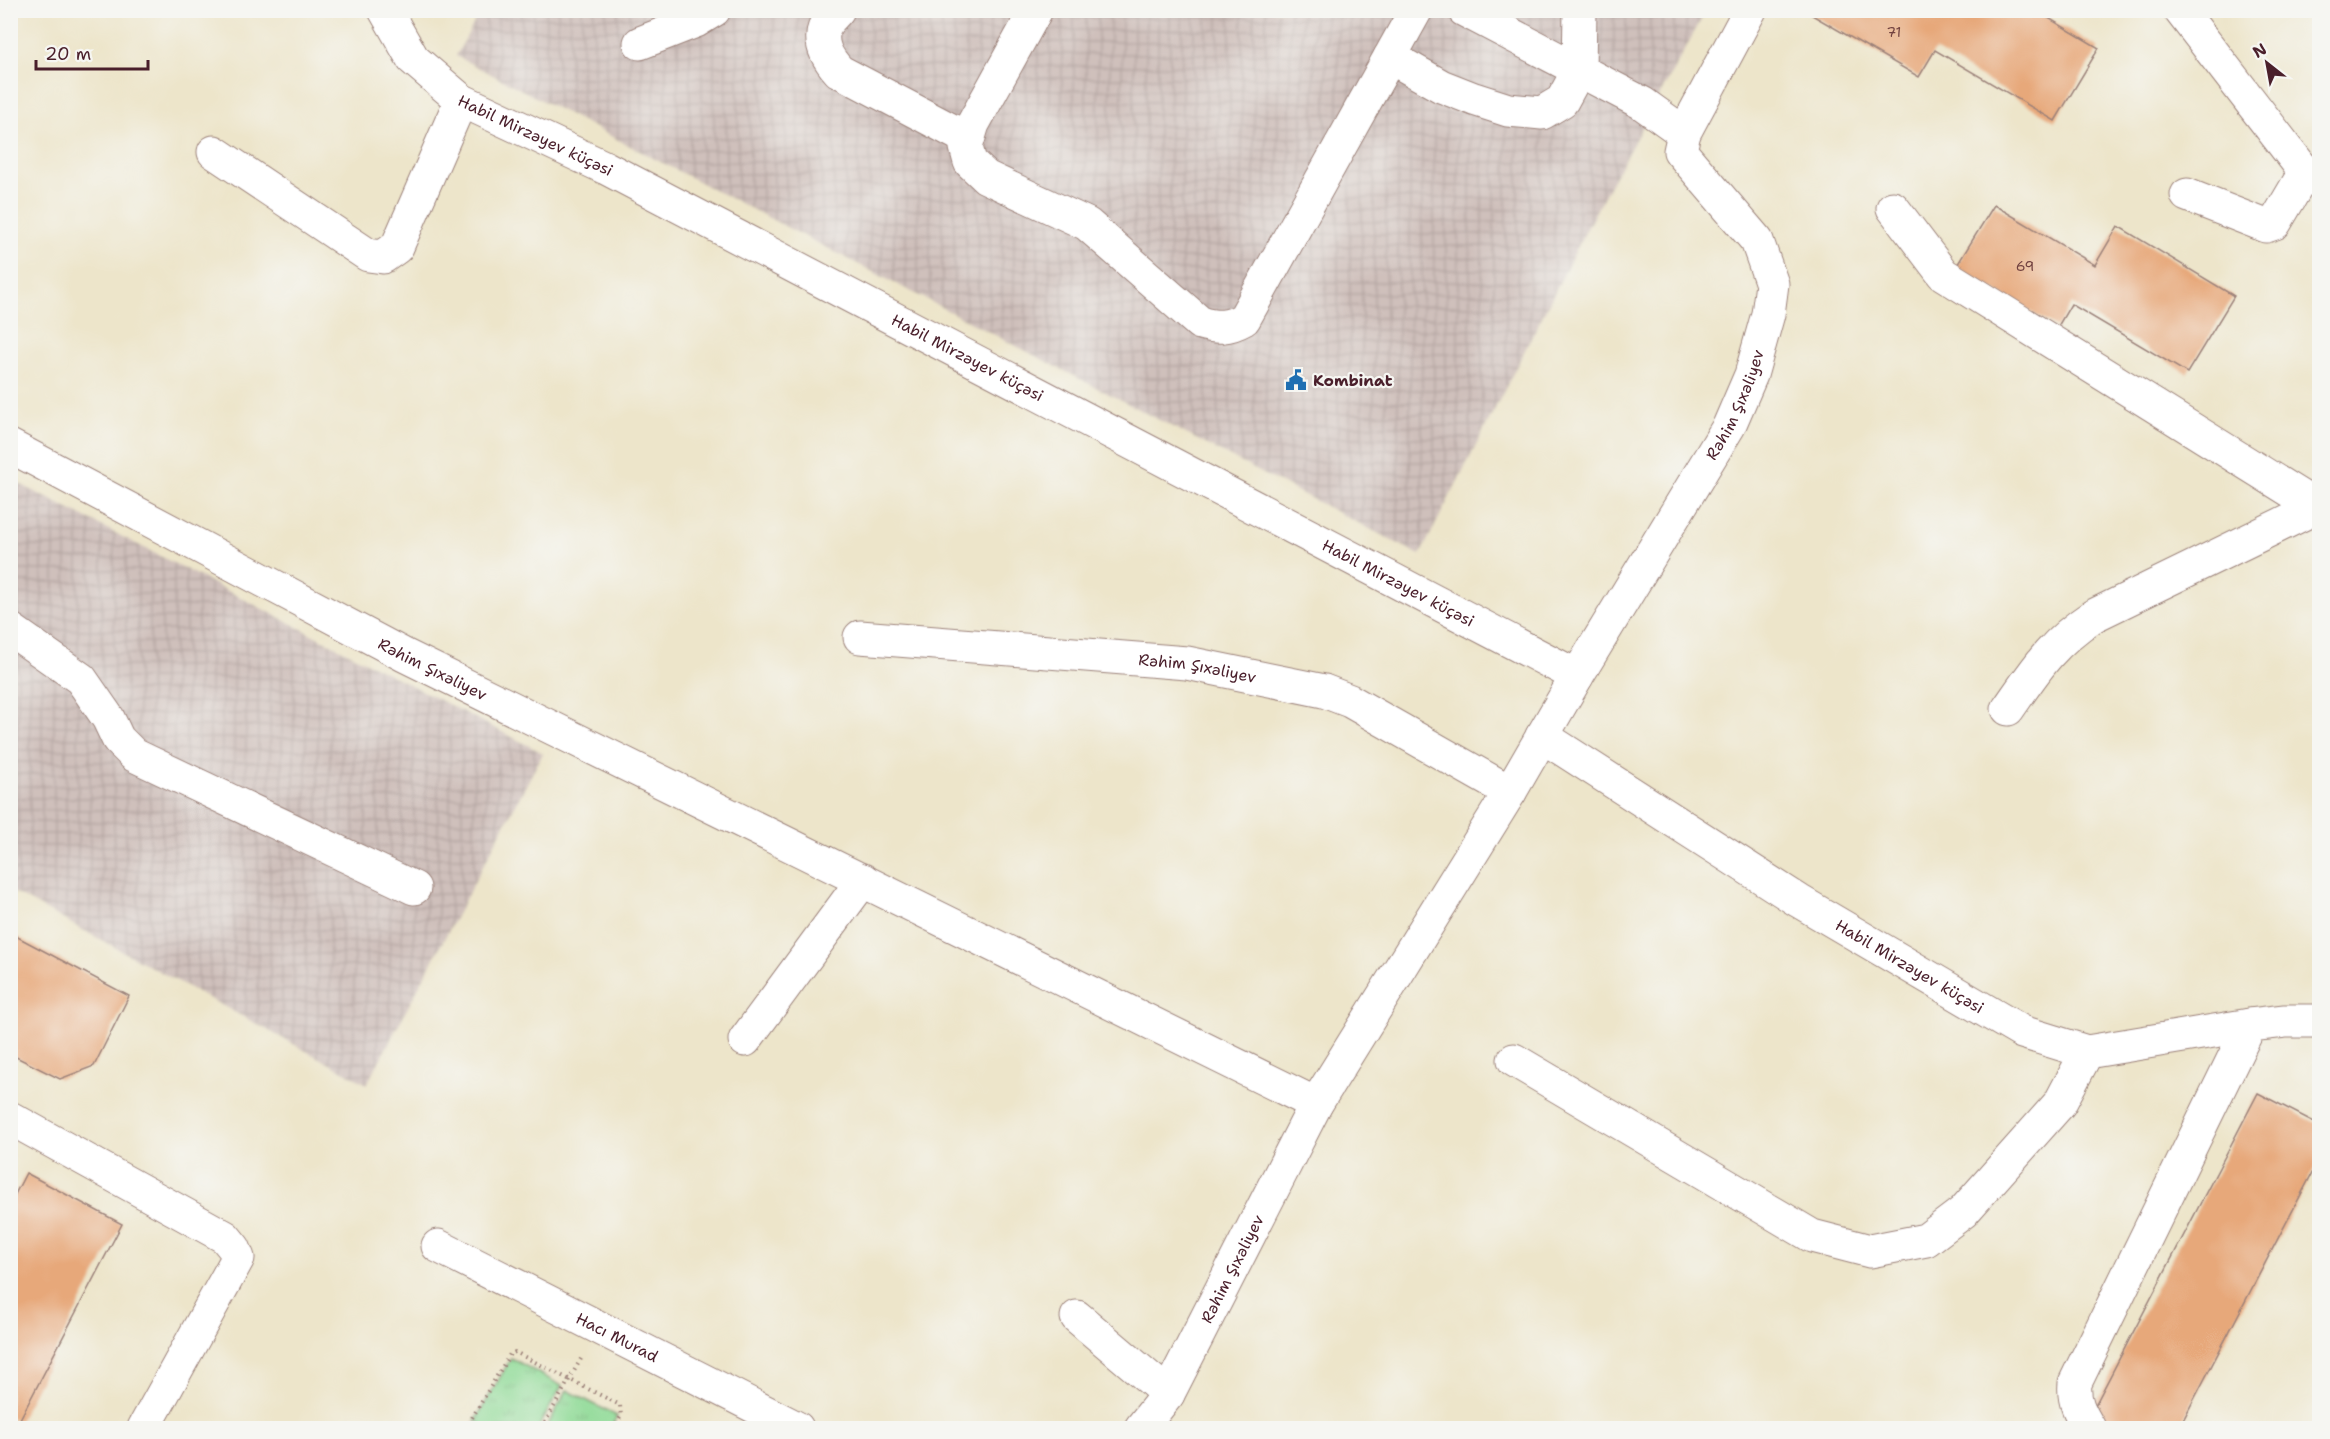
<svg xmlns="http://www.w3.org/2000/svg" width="2330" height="1439" font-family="'Shantell Sans',sans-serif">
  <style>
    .industrial { fill: url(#industrial-grid) }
    .grass { fill: url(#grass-tufts); stroke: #6c7c60; stroke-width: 1.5 }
    .building { fill: #e7a87a }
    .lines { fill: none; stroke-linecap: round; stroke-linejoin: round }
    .minor-casing { stroke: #9c827a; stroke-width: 35 }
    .path { stroke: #9c827a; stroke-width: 4; stroke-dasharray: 1.5 4.5; stroke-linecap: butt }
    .minor { stroke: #fff; stroke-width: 33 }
    .labels { text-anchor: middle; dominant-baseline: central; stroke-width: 4.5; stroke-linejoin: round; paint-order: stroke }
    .number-label { font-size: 14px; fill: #71413f }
    .street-label { font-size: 16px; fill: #4a1f2b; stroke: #f6f6f2 }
    .poi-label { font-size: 16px; font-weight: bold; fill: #4a1f2b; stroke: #f6f6f2; text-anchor: start }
  </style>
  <defs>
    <pattern id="industrial-grid" width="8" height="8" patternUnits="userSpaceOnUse" patternTransform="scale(1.5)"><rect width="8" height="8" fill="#cfc0bb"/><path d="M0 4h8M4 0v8" fill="none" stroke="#b3a5a1"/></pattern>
    <pattern id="grass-tufts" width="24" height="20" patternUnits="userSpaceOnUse" patternTransform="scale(1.5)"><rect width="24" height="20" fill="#8fda96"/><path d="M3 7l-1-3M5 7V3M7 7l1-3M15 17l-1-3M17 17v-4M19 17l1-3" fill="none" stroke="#7dbb81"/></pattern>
  </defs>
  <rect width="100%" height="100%" fill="#f6f6f2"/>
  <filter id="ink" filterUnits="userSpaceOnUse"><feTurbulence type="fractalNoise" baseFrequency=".0167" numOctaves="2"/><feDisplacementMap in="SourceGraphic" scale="12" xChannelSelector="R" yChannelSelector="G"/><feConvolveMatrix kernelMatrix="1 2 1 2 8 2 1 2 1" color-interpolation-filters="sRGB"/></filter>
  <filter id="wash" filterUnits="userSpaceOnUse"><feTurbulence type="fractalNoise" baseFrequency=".008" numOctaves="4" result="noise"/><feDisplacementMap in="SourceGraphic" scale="24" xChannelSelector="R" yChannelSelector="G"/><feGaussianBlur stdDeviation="1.35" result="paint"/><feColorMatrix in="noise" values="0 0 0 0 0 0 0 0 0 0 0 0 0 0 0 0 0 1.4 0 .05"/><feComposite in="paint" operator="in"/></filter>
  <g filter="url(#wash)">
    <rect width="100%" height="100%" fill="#ede5ca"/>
    <!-- industrial -->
    <g class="industrial">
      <polygon points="481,10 1706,11 1599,205 1420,555 456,56"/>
      <polygon points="10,479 543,753 367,1084 11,891"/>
    </g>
    <!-- grass -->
    <g class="grass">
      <polygon points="511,1358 562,1386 538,1428 488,1428 475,1421"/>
      <polygon points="567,1390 617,1416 611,1428 546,1428"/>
    </g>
    <g id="blocks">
      <!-- building -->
      <g class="building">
        <polygon points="1815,10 2035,10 2099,48 2055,121 1935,50 1919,77 1812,15"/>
        <polygon points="1994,205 2095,265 2118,226 2234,296 2187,373 2071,304 2057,328 1956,267"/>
        <polygon points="10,933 129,996 94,1066 60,1079 10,1054"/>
        <polygon points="2258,1093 2320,1125 2320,1158 2179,1428 2117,1428 2090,1415"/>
        <polygon points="26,1173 122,1224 19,1421 10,1417 10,1204"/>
      </g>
    </g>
  </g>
  <g filter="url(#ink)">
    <use href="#blocks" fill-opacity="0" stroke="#9c827a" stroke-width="1.5"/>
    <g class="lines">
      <defs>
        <g id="minor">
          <path id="s1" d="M385,10L413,59L461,100L606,168L1577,676"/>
          <path d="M838,10C834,15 827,21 825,26C818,44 828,59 839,71L968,139"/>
          <path d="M1036,10L973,124L966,147L970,162L986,177L1087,224L1200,323C1217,328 1228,328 1244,319L1416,10"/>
          <polyline points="1464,10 1642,103 1684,133"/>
          <polyline points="2180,10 2305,172 2320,182"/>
          <polyline points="640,43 696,21 714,10"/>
          <polyline points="1390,57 1441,86 1474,99 1508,110 1542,113 1562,101 1579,70 1580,10"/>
          <polyline points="214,152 368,255 383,257 397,247 461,100"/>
          <polyline points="2187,195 2266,226 2275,223 2305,172"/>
          <polyline points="1893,208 1943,274 2317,507"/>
          <path id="s2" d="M10,446L404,655L1316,1104"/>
          <polyline points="10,629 81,679 108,718 118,739 134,755 414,888"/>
          <path id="s3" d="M860,637L1187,663L1324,691L1350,701L1510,792"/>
          <path d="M2008,709C2036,669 2051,644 2093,616L2317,507L2320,508"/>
          <path id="s4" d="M1542,736L1799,901L2022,1032L2087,1052L2250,1025L2285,1021H2320"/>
          <polyline points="745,1040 863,880"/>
          <polyline points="1514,1060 1812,1236 1870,1251 1926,1240 1963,1212 2060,1103 2087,1052"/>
          <polyline points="10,1118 225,1237 234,1248 238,1258 144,1428"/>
          <path id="s5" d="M438,1246L797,1428"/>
          <polyline points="1077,1317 1168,1394"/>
          <path id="s6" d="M1141,1428L1168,1394L1316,1104L1510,792L1577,676L1729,426L1751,375L1768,314L1772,284L1757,241L1680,151L1684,133L1750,10"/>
          <path d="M2089,1428C2080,1413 2073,1401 2075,1383L2250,1025"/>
        </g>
      </defs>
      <!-- minor casing -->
      <use href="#minor" class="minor-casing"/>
      <!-- path -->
      <g class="path">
        <polyline points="470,1422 481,1428"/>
        <polyline points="466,1428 510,1354 515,1352 620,1405 621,1416 614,1428"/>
        <polyline points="542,1428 582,1357"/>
      </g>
      <!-- minor -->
      <use href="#minor" class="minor"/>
    </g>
  </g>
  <!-- icons -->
  <defs>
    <symbol id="civic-bare" viewBox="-9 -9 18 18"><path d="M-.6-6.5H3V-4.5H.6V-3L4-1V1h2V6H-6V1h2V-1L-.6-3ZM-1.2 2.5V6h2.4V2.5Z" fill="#1f6fb2" stroke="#f6f6f2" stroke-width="2.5" paint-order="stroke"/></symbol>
  </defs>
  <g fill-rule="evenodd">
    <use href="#civic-bare" x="1281" y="365" width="30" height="30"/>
  </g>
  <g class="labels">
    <!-- number labels -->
    <g class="number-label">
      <text x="1894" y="32">71</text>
      <text x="2025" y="266">69</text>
    </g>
    <!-- street labels -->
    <g class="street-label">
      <text stroke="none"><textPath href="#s1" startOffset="202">Habil Mirzəyev küçəsi</textPath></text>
      <text stroke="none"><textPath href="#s1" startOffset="688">Habil Mirzəyev küçəsi</textPath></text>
      <text stroke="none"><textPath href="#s6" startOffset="1185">Rəhim Şıxəliyev</textPath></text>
      <text stroke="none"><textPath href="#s1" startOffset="1174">Habil Mirzəyev küçəsi</textPath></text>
      <text stroke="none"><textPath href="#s3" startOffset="339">Rəhim Şıxəliyev</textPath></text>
      <text stroke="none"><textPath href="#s2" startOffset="478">Rəhim Şıxəliyev</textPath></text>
      <text stroke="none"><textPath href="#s4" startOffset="434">Habil Mirzəyev küçəsi</textPath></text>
      <text stroke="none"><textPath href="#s6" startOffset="184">Rəhim Şıxəliyev</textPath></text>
      <text stroke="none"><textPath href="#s5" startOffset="201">Hacı Murad</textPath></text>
    </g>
    <!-- poi labels -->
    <g class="poi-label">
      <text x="1313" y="380">Kombinat</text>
    </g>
  </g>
  <!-- margin -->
  <rect width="2330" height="1439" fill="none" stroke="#f6f6f2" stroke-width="36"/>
  <!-- north arrow -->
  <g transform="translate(2267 63) rotate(329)" stroke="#f6f6f2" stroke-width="4.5" paint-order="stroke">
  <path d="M0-4.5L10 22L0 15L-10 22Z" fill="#4a1f2b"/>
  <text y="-9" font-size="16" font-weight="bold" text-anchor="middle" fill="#4a1f2b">N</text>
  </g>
  <!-- scale -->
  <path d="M36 60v9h112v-9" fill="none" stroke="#4a1f2b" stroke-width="3"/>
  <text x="45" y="60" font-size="18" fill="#4a1f2b" stroke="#f6f6f2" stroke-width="4.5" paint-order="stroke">20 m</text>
</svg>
